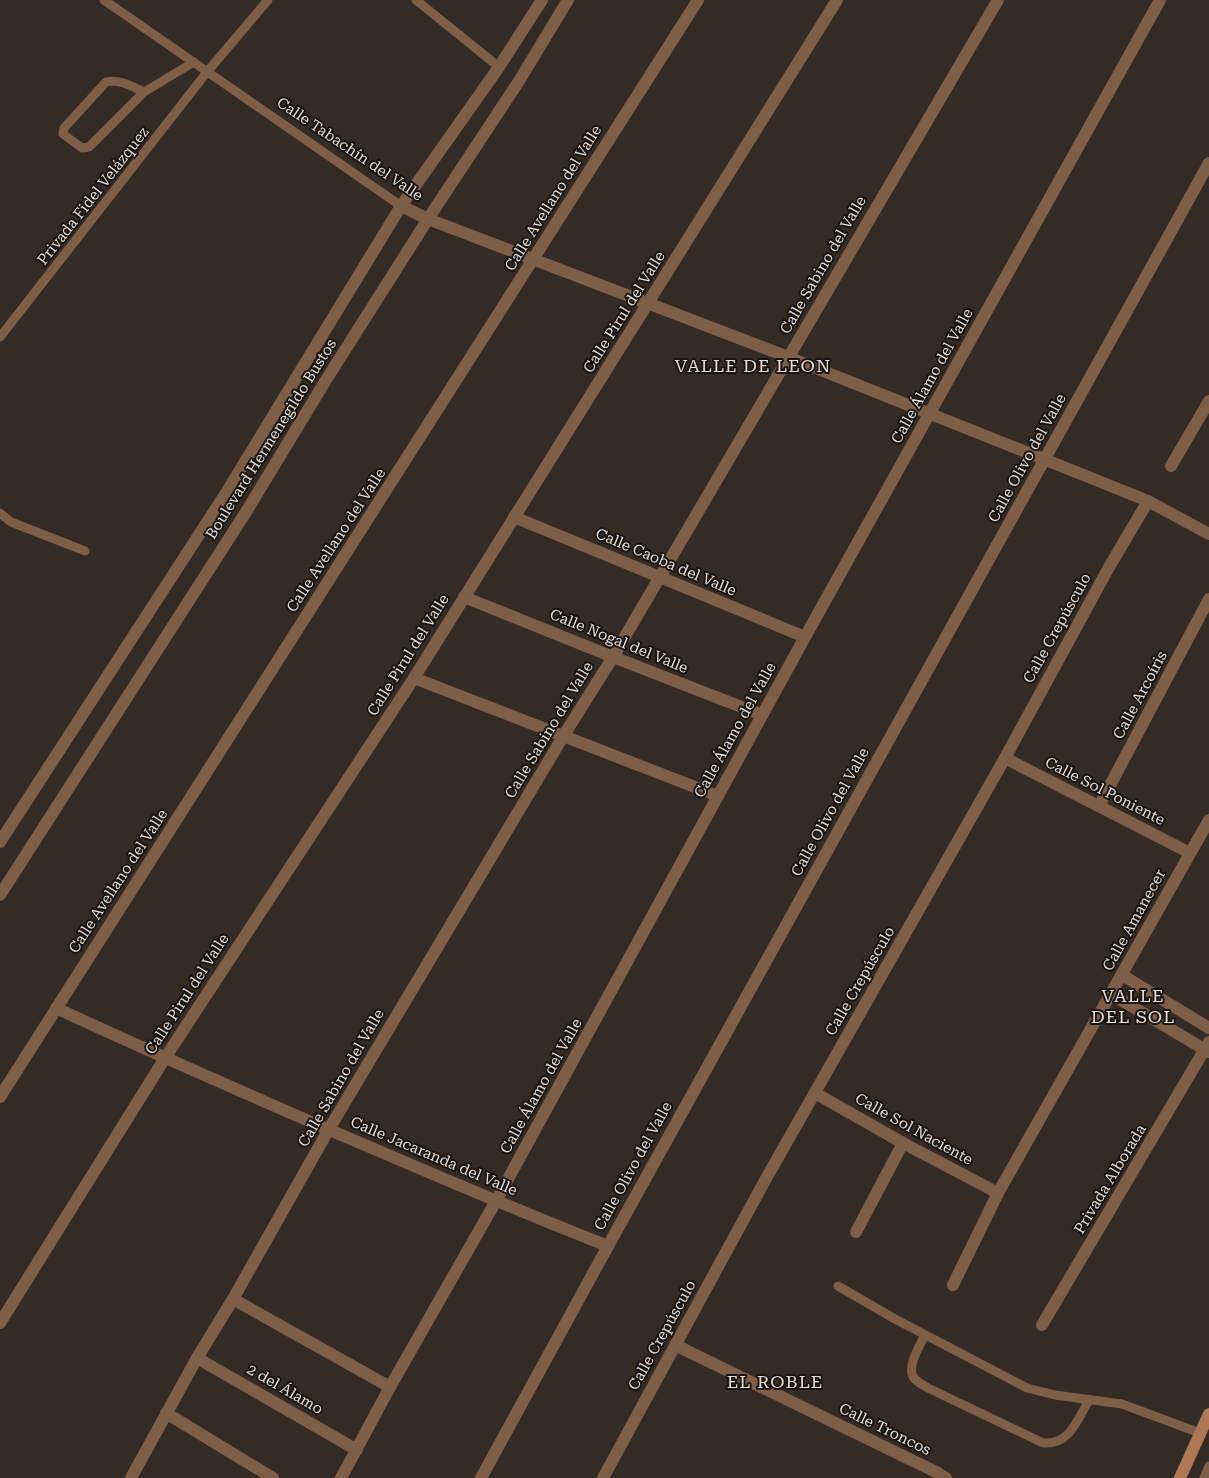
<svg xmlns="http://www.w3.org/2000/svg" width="1209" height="1478" font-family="'Roboto Serif',serif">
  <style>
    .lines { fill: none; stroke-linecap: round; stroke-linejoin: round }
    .service { stroke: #7f5e47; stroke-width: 9 }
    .minor { stroke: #7f5e47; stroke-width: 12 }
    .tertiary { stroke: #7f5e47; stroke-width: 12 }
    .secondary { stroke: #ad7853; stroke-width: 12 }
    .labels { text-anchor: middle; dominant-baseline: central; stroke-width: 4; stroke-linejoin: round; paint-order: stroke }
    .street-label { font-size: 15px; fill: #e5deda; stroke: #191512 }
    .quarter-label { font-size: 18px; letter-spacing: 1px; fill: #e9dbd3; stroke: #191512 }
  </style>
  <rect width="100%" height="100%" fill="#352b25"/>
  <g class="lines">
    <!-- service -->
    <g class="service">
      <polyline points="104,0 401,206"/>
      <polyline points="416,0 499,67"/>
      <path d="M144,92L89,147L82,148L63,134L64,128L106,82C120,79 131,86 144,92L194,62"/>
      <polyline points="0,337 207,72 268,0"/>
      <polyline points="0,513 11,522 85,551"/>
      <polyline points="838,1286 895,1319 1027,1388 1055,1395 1122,1404 1200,1433"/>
      <path d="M925,1335C920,1345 906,1367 914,1378C917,1382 923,1385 928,1388L1043,1443C1070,1445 1077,1420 1089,1400"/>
      <polyline points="1204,1478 1209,1466"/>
    </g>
    <!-- minor -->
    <g class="minor">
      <polyline points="401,206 428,219 788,357 1101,482 1148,501 1209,534"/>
      <polyline points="1171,466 1209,401"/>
      <polyline points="514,517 805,637"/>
      <polyline points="464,597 613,657 762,715"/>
      <polyline points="414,678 718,796"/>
      <polyline points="1005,758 1190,853"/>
      <polyline points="1099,806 1209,599"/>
      <polyline points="1122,975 1209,1028"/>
      <polyline points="1111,994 1209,1052"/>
      <path d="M56,1008C148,1051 240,1091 332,1131C424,1170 515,1210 608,1246"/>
      <polyline points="815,1093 903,1143 998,1193"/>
      <polyline points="0,1097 698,0"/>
      <polyline points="856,1232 903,1143"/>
      <polyline points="953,1285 998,1193 1209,820"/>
      <polyline points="233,1299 390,1387"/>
      <polyline points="0,1323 165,1058 414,678 837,0"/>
      <polyline points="1042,1325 1209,1042"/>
      <polyline points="675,1345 938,1473 946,1478"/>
      <polyline points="197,1358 357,1450"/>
      <polyline points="166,1413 273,1478"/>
      <polyline points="131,1478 197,1358 233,1299 329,1129 564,735 613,657 998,0"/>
      <polyline points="341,1478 390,1387 496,1201 805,637 1160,0"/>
      <polyline points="481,1478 608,1246 1209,163"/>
      <polyline points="603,1478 763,1184 1005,758 1108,569 1148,501"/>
    </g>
    <!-- tertiary -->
    <g class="tertiary">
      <polyline points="0,842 226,493 401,206 499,67 542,0"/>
      <polyline points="0,895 246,512 326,380 428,219 519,81 568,0"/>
    </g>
    <!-- secondary -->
    <polyline class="secondary" points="1180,1478 1209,1414"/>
  </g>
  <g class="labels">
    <!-- street labels -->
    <g class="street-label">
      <text transform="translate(350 149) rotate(34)">Calle Tabachín del Valle</text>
      <text transform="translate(93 196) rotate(-52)">Privada Fidel Velázquez</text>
      <text transform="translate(553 198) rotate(-58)">Calle Avellano del Valle</text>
      <text transform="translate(823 265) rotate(-60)">Calle Sabino del Valle</text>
      <text transform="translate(624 312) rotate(-58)">Calle Pirul del Valle</text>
      <text transform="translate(932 376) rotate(-61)">Calle Álamo del Valle</text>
      <text transform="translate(271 439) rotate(-58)">Boulevard Hermenegildo Bustos</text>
      <text transform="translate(1027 458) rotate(-61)">Calle Olivo del Valle</text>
      <text transform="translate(336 540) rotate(-57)">Calle Avellano del Valle</text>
      <text transform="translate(666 562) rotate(23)">Calle Caoba del Valle</text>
      <text transform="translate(1057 628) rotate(-61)">Calle Crepúsculo</text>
      <text transform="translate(619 641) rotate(22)">Calle Nogal del Valle</text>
      <text transform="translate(408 655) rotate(-58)">Calle Pirul del Valle</text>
      <text transform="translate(1140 695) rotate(-62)">Calle Arcoíris</text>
      <text transform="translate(549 730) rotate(-59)">Calle Sabino del Valle</text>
      <text transform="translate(735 730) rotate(-61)">Calle Álamo del Valle</text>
      <text transform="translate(1105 791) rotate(27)">Calle Sol Poniente</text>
      <text transform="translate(830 812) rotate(-61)">Calle Olivo del Valle</text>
      <text transform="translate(118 881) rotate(-57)">Calle Avellano del Valle</text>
      <text transform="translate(1134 920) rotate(-61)">Calle Amanecer</text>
      <text transform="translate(860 981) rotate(-60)">Calle Crepúsculo</text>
      <text transform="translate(187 994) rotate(-57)">Calle Pirul del Valle</text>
      <text transform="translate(341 1078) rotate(-60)">Calle Sabino del Valle</text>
      <text transform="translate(541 1086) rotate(-61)">Calle Álamo del Valle</text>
      <text transform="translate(914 1129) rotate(29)">Calle Sol Naciente</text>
      <text transform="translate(434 1156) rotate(23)">Calle Jacaranda del Valle</text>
      <text transform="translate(633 1166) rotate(-61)">Calle Olivo del Valle</text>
      <text transform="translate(1110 1179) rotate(-59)">Privada Alborada</text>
      <text transform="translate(662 1335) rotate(-61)">Calle Crepúsculo</text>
      <text transform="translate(285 1389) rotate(30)">2 del Álamo</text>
      <text transform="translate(885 1429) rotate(26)">Calle Troncos</text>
    </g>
    <!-- quarter labels -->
    <g class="quarter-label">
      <text x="753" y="365">VALLE DE LEON</text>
      <text x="1133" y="995">VALLE<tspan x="1133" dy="21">DEL SOL</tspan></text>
      <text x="775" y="1381">EL ROBLE</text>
    </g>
  </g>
</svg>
